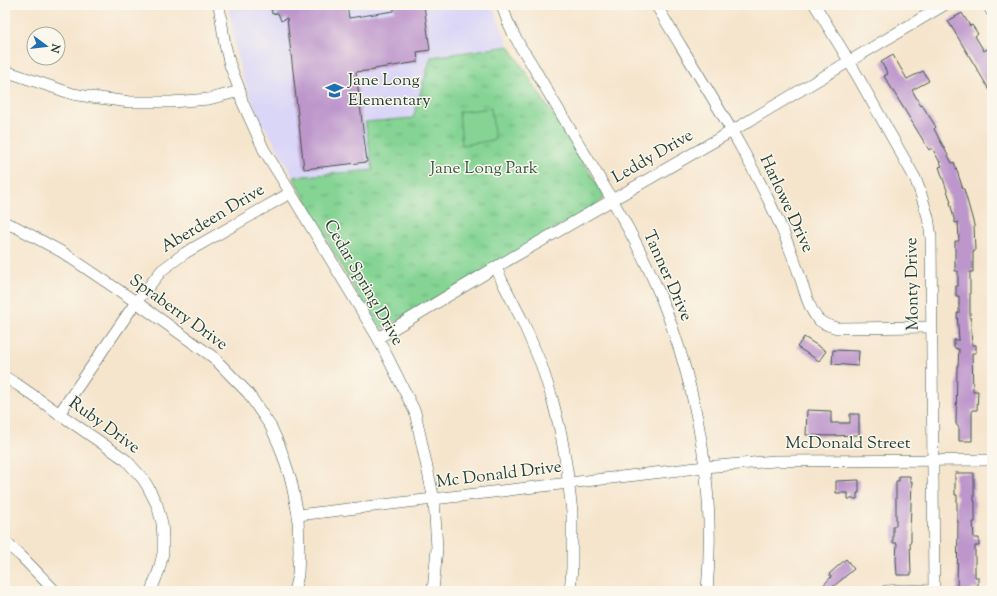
<svg xmlns="http://www.w3.org/2000/svg" width="997" height="596" font-family="'Sorts Mill Goudy',serif">
  <style>
    .built { fill: #dad6f7 }
    .park { fill: url(#park-tufts); stroke: #528864 }
    .garden { fill: #85d494; stroke: #528864 }
    .building { fill: #bd96cc }
    .lines { fill: none; stroke-linecap: round; stroke-linejoin: round }
    .minor-casing { stroke: #3f564b; stroke-width: 12 }
    .minor { stroke: #fff; stroke-width: 11 }
    .labels { text-anchor: middle; dominant-baseline: central; stroke-width: 3; stroke-linejoin: round; paint-order: stroke }
    .poi-label { font-size: 17px; fill: #1f3d34; stroke: #fbf7ec; text-anchor: start }
    .street-label { font-size: 17px; fill: #1f3d34; stroke: #fbf7ec }
    .park-label { font-size: 17px; fill: #335b47; stroke: #fbf7ec }
  </style>
  <defs>
    <pattern id="park-tufts" width="24" height="20" patternUnits="userSpaceOnUse"><rect width="24" height="20" fill="#85d494"/><path d="M3 7l-1-3M5 7V3M7 7l1-3M15 17l-1-3M17 17v-4M19 17l1-3" fill="none" stroke="#6cad7a"/></pattern>
  </defs>
  <rect width="100%" height="100%" fill="#fbf7ec"/>
  <filter id="ink" filterUnits="userSpaceOnUse"><feTurbulence type="fractalNoise" baseFrequency=".025" numOctaves="2"/><feDisplacementMap in="SourceGraphic" scale="8" xChannelSelector="R" yChannelSelector="G"/><feConvolveMatrix kernelMatrix="1 2 1 2 8 2 1 2 1" color-interpolation-filters="sRGB"/></filter>
  <filter id="wash" filterUnits="userSpaceOnUse"><feTurbulence type="fractalNoise" baseFrequency=".012" numOctaves="4" result="noise"/><feDisplacementMap in="SourceGraphic" scale="16" xChannelSelector="R" yChannelSelector="G"/><feGaussianBlur stdDeviation="0.9" result="paint"/><feColorMatrix in="noise" values="0 0 0 0 0 0 0 0 0 0 0 0 0 0 0 0 0 1.4 0 .05"/><feComposite in="paint" operator="in"/></filter>
  <g filter="url(#wash)">
    <rect width="100%" height="100%" fill="#f6e5cd"/>
    <!-- built -->
    <polygon class="built" points="229,5 492,5 509,46 431,57 413,118 373,170 293,177 274,142 263,124 255,108 242,75 233,37"/>
    <!-- park -->
    <polygon class="park" points="509,46 601,190 604,198 599,203 387,327 381,328 376,323 350,282 293,177 373,170 365,122 413,118 431,57"/>
    <!-- garden -->
    <polygon class="garden" points="491,108 495,140 462,145 459,112"/>
    <g id="blocks">
      <!-- building -->
      <g class="building">
        <polygon points="271,5 347,5 349,18 394,11 394,5 424,5 430,50 417,52 418,62 374,69 375,70 356,72 367,162 304,169 287,18 281,21 278,13 272,14"/>
        <polygon points="962,13 970,26 972,25 978,34 975,36 984,51 987,49 992,56 992,94 948,21"/>
        <polygon points="893,55 907,79 923,71 929,81 912,90 921,106 922,105 936,127 934,129 952,163 954,162 963,189 964,189 974,225 975,251 973,252 973,272 970,272 970,314 972,345 976,345 976,353 972,353 973,391 978,391 977,410 972,410 972,441 959,441 959,428 956,424 957,366 958,366 959,349 956,349 957,348 954,348 954,340 959,340 957,313 959,313 959,296 956,296 956,286 958,286 958,271 955,271 955,241 959,241 958,222 955,223 950,202 951,202 939,167 942,166 932,148 929,150 884,76 888,74 881,62"/>
        <polygon points="804,337 826,351 819,361 797,347"/>
        <polygon points="833,350 859,351 858,366 832,364"/>
        <polygon points="807,410 831,411 831,423 850,423 850,414 859,414 859,435 830,436 806,435"/>
        <polygon points="955,473 974,473 974,501 975,501 975,522 973,522 974,538 979,538 979,546 975,546 975,577 978,577 978,589 970,589 970,591 957,591 958,521 957,521 957,495 955,495"/>
        <polygon points="899,476 910,476 910,481 912,481 910,531 911,531 911,542 910,542 911,575 897,575 896,560 897,543 893,543 893,526 896,526 896,481 899,481"/>
        <polygon points="859,480 859,493 857,493 857,499 848,499 848,493 836,493 836,481"/>
        <polygon points="846,559 854,569 834,586 839,591 818,591 831,577 829,574"/>
      </g>
    </g>
  </g>
  <g filter="url(#ink)">
    <use href="#blocks" fill-opacity="0" stroke="#3f564b" stroke-width="1"/>
    <g class="lines">
      <defs>
        <g id="minor">
          <polyline points="219,5 225,45 230,65 240,91 242,101 264,150 281,177 378,338 415,412 434,500 437,548 433,591"/>
          <path d="M502,5L507,20L515,37C518,41 519,44 521,48C526,54 530,61 534,68C547,91 561,113 574,136C605,187 637,239 660,295C698,389 716,491 707,591"/>
          <path d="M656,5C701,80 750,154 784,234C789,248 795,261 799,274C804,288 808,307 817,318C821,323 829,326 837,328L931,327"/>
          <polyline points="815,5 849,61 915,178 920,191 928,217 931,237 934,591"/>
          <polyline points="988,5 992,12"/>
          <polyline points="5,71 73,94 91,97 130,102 171,102 209,99 240,91"/>
          <polyline points="5,223 16,227 62,252 136,302 213,357 248,393 271,427 280,447 291,480 298,515 299,551 298,575 294,591"/>
          <polyline points="496,267 502,281 523,322 541,364 552,398 561,434 567,470 572,512 572,568 570,591"/>
          <polyline points="378,338 496,267 732,131 944,5"/>
          <polyline points="5,377 18,385 126,460 143,479 148,487 157,505 162,523 163,538 163,553 159,570 151,591"/>
          <polyline points="59,414 136,302 162,270 185,253 290,193"/>
          <polyline points="298,515 705,467 775,461 992,460"/>
          <polyline points="5,542 21,556 55,591"/>
          <polyline points="886,591 904,590 934,591"/>
        </g>
      </defs>
      <!-- minor casing -->
      <use href="#minor" class="minor-casing"/>
      <!-- minor -->
      <use href="#minor" class="minor"/>
    </g>
  </g>
  <!-- icons -->
  <defs>
    <symbol id="school-bare" viewBox="-9 -9 18 18"><path d="M0-5L7-2L0 1L-7-2ZM-4 1L0 2.5L4 1V4Q0 6-4 4Z" fill="#1f6fb2" stroke="#fbf7ec" stroke-width="2.5" paint-order="stroke"/></symbol>
  </defs>
  <g fill-rule="evenodd">
    <use href="#school-bare" x="322" y="78" width="25" height="25"/>
  </g>
  <g class="labels">
    <!-- poi labels -->
    <g class="poi-label">
      <text x="348" y="81">Jane Long<tspan x="348" dy="20">Elementary</tspan></text>
    </g>
    <!-- street labels -->
    <g class="street-label">
      <text transform="translate(653 157) rotate(-30)">Leddy Drive</text>
      <text transform="translate(786 204) rotate(65)">Harlowe Drive</text>
      <text transform="translate(213 219) rotate(-31)">Aberdeen Drive</text>
      <text transform="translate(667 276) rotate(66)">Tanner Drive</text>
      <text transform="translate(363 283) rotate(60)">Cedar Spring Drive</text>
      <text transform="translate(913 284) rotate(-91)">Monty Drive</text>
      <text transform="translate(178 313) rotate(36)">Spraberry Drive</text>
      <text transform="translate(104 426) rotate(36)">Ruby Drive</text>
      <text x="848" y="444">McDonald Street</text>
      <text transform="translate(499 475) rotate(-7)">Mc Donald Drive</text>
    </g>
    <!-- park labels -->
    <g class="park-label">
      <text x="484" y="169">Jane Long Park</text>
    </g>
  </g>
  <!-- margin -->
  <rect width="997" height="596" fill="none" stroke="#fbf7ec" stroke-width="20"/>
  <!-- north arrow -->
  <g transform="translate(46 46) rotate(105)"><circle r="19" fill="#fbf7ec" stroke="#a3ada2"/>
  <path d="M0-3L7 15L0 10L-7 15Z" fill="#1f6fb2"/>
  <text y="-6" font-size="11" font-weight="bold" text-anchor="middle" fill="#1f3d34">N</text>
  </g>
</svg>
